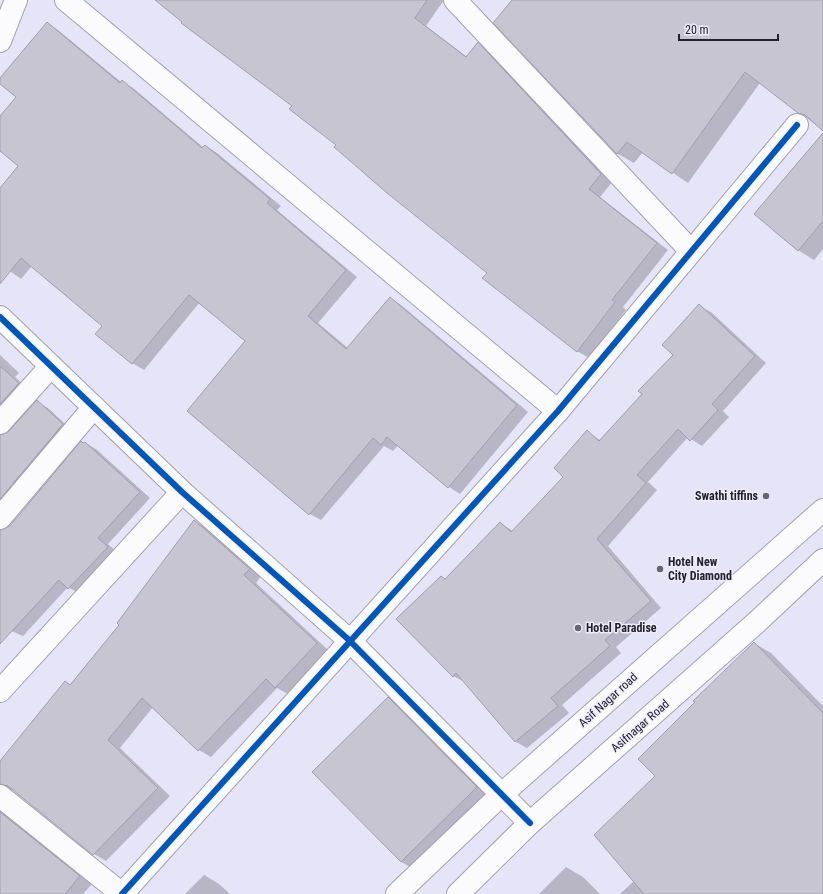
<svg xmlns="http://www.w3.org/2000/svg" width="823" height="894" font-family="'Roboto Condensed',sans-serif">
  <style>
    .shadow { fill: #0003 }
    .building { fill: #c8c5d3; stroke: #a29ead }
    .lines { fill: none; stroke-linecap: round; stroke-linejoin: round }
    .minor-casing { stroke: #a2a1af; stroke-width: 24 }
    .major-casing { stroke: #a2a1af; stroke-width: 24 }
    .minor { stroke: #fbfbfe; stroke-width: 22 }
    .major { stroke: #fbfbfe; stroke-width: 22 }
    .cycleway-casing { stroke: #eeecfa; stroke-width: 8 }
    .cycleway { stroke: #0057b8; stroke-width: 6 }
    .poi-dot { fill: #676574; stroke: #eeecfa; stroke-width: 1.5 }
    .labels { text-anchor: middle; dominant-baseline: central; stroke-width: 3; stroke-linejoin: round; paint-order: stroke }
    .poi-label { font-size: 12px; font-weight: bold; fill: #23212e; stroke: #eeecfa; text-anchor: start }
    .street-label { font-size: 12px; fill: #23212e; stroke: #eeecfa }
  </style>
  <rect width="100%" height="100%" fill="#e6e4f7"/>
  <!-- shadow -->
  <g class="shadow">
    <polygon points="157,0 444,0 426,26 467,57 478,44 490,50 613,181 600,197 668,250 623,307 626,310 589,358 577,351 488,272 293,106"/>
    <polygon points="513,0 822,0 823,130 760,83 688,183 643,152 634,163 618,154 495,23"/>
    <polygon points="47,23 58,30 121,82 133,88 204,148 206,146 217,153 281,206 277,210 357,277 318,323 348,348 390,298 401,305 528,412 460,494 449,487 398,445 393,451 384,446 321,520 310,514 246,341 200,302 144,370 132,363 104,326 32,266 21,279 0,264 0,189 20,166 0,149 0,117 17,97 0,83 0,79"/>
    <polygon points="823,135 823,249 814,260 798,250"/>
    <polygon points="699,306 711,312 766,363 723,411 729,417 702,446 688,437 648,482 657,490 608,546 661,608 616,647 621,653 562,705 569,713 527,748 516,742 465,682 453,676 446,580 500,523 513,531 565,477 587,431 601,441 643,394 674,355"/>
    <polygon points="0,355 19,373 15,377 29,390 0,423"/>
    <polygon points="37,402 48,408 73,431 0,519 0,436 10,432"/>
    <polygon points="85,443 96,449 150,498 108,544 118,553 80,594 68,587 23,636 0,626 0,531 10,527"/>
    <polygon points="194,521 207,528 261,576 256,583 328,650 288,694 277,688 211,757 199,750 153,707 120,748 170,796 106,861 94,854 14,790 9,791 0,801 0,763 66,682 71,685 121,625"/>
    <polygon points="754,643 771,653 823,706 823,894 620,894 634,881 656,776"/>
    <polygon points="388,698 403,707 491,796 416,870 401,862"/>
    <polygon points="0,804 4,814 92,884 83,894 0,894"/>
    <polygon points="566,867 583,877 600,894 539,894"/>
    <polygon points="204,875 219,884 230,894 185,894"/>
  </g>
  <!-- building -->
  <g class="building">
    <polygon points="155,0 427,0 415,18 466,57 478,42 601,174 589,189 657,243 612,300 615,302 577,352 482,278 487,273 387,193 334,147 336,145 289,109 292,106 181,23 182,22"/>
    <polygon points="512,0 823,0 823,131 805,115 798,113 745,72 672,174 627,142 617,154 493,23"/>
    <polygon points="47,22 120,83 122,80 202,148 205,145 270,199 267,203 346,270 308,316 346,349 390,297 517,405 448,488 387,437 381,445 373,438 309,515 187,411 245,341 189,295 132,364 95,334 102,326 21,258 0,284 0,188 18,166 0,151 0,116 16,97 0,84 0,78"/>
    <polygon points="823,133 823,221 798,251 754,214"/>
    <polygon points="699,304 755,356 712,404 718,410 690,441 678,429 637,475 646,483 597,539 651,601 605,640 610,646 551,698 558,706 515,742 456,673 453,677 396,619 441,576 445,579 500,522 511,532 563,477 554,468 587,430 599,441 642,394 638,391 673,355 662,345"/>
    <polygon points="0,366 19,383 0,404"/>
    <polygon points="37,400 63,424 0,499 0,435 9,431"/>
    <polygon points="81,441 83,443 85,442 140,492 98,538 108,547 68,589 59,580 0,644 0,530 10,526"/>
    <polygon points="194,520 250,569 244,575 317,643 275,688 266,679 198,751 142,698 108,740 158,788 93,855 8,786 0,784 0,761 65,681 70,685 119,625 117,623"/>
    <polygon points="754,642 823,713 823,894 644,894 594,835 655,776 638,759 695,702 693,701"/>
    <polygon points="388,697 477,787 401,862 312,772"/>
    <polygon points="0,812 80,876 65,894 0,894"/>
  </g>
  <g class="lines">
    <defs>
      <g id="minor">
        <polyline points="66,0 558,411"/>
        <polyline points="455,0 691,251"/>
        <polyline points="0,41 16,0"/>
        <polyline points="0,317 182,492 349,640 530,823"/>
        <polyline points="0,423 51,366"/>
        <polyline points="0,518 94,407"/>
        <polyline points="0,691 182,492"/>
        <polyline points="0,796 122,894"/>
        <polyline points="122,894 558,411 797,125"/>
      </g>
      <g id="major">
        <polyline points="397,894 502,794 823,510"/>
        <polyline points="458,894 530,823 758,621 823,560"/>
      </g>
    </defs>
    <!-- minor casing -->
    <use href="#minor" class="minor-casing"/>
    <!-- major casing -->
    <use href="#major" class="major-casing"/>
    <!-- minor -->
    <use href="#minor" class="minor"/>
    <!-- major -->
    <use href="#major" class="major"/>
    <defs>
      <g id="cycleway">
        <polyline points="0,317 182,492 349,640 530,823"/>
        <polyline points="122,894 558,411 797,125"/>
      </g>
    </defs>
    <!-- cycleway casing -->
    <use href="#cycleway" class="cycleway-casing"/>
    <!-- cycleway -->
    <use href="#cycleway" class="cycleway"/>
  </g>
  <!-- markers -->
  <g class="poi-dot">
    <circle cx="766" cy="496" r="4"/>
    <circle cx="660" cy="569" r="4"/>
    <circle cx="578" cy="628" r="4"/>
  </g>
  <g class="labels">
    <!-- poi labels -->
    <g class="poi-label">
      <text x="758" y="496" text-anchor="end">Swathi tiffins</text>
      <text x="668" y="562">Hotel New<tspan x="668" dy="14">City Diamond</tspan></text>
      <text x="586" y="628">Hotel Paradise</text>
    </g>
    <!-- street labels -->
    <g class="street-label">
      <text transform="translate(608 700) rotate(-42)">Asif Nagar road</text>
      <text transform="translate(640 726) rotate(-41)">Asifnagar Road</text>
    </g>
  </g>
  <!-- scale -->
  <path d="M679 34v6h99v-6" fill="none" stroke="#23212e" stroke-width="2"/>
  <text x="685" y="34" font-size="12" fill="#23212e" stroke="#eeecfa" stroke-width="3" paint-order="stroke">20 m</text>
</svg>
